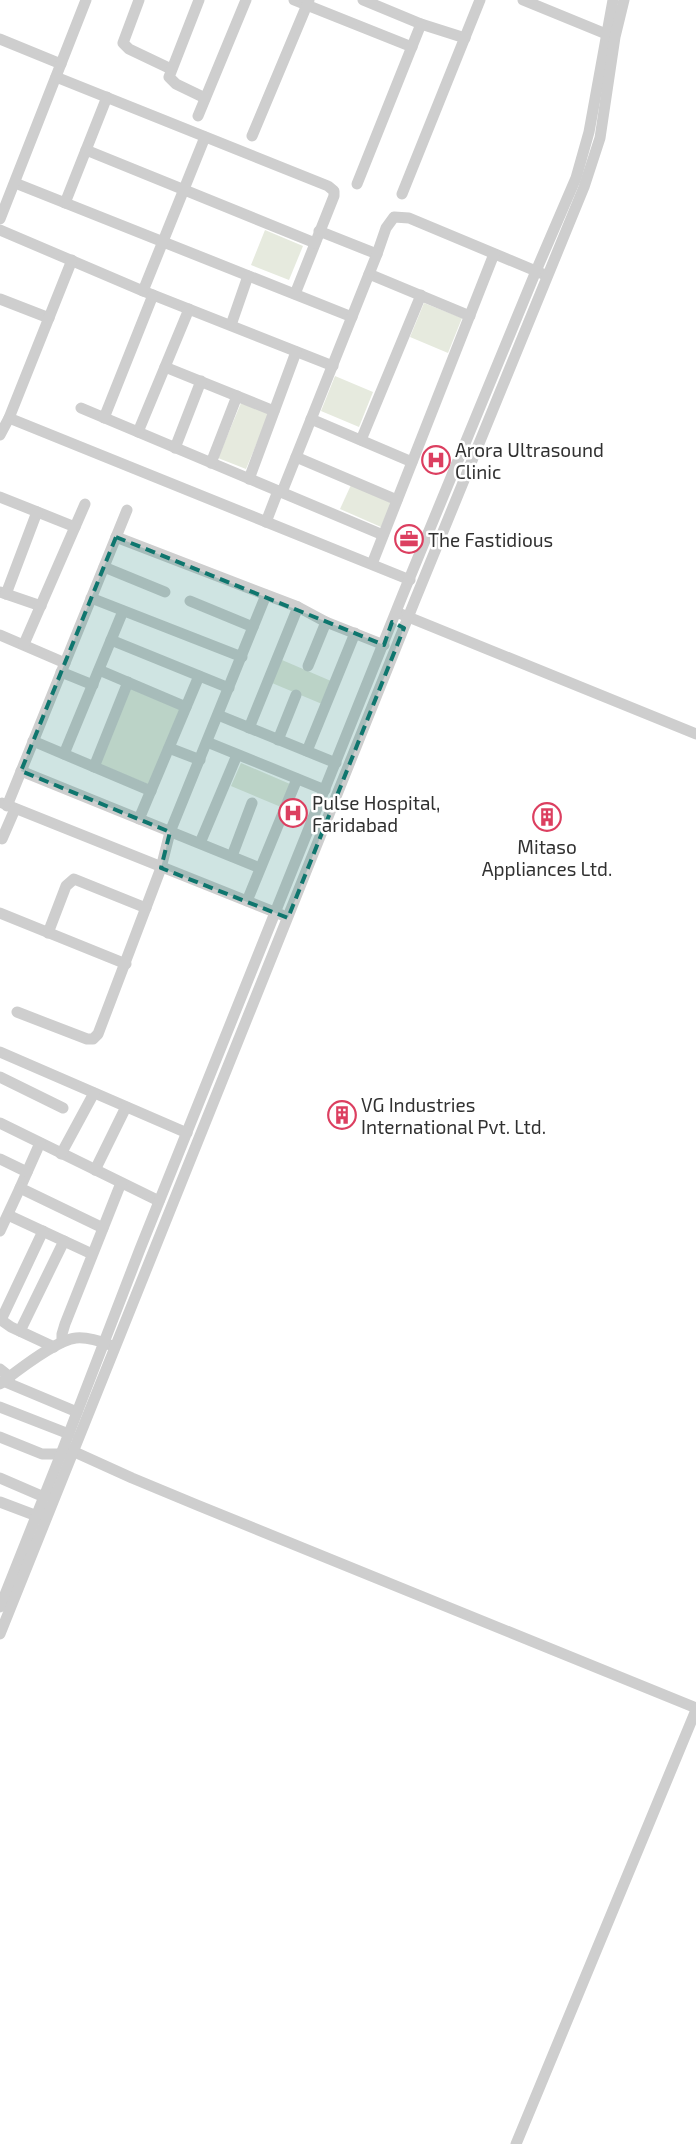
<svg xmlns="http://www.w3.org/2000/svg" width="696" height="2144" font-family="'Exo 2',sans-serif">
  <style>
    .green { fill: #e6eade }
    .lines { fill: none; stroke-linecap: round; stroke-linejoin: round }
    .minor { stroke: #cecece; stroke-width: 11 }
    .marked { fill: #0f766e; fill-opacity: 0.2; stroke: #0f766e; stroke-width: 4; stroke-dasharray: 10 6; stroke-linejoin: round }
    .labels { text-anchor: middle; dominant-baseline: central; stroke-width: 5; stroke-linejoin: round; paint-order: stroke }
    .poi-label { font-size: 19px; fill: #313131; stroke: #fff; text-anchor: start }
  </style>
  <rect width="100%" height="100%" fill="#fff"/>
  <!-- green -->
  <g class="green">
    <polygon points="265,230 303,246 289,280 251,265"/>
    <polygon points="424,303 462,318 448,353 410,337"/>
    <polygon points="335,376 373,392 359,427 321,411"/>
    <polygon points="241,403 269,414 246,469 218,458"/>
    <polygon points="351,485 391,503 381,527 340,509"/>
    <polygon points="282,660 331,681 322,704 272,683"/>
    <polygon points="131,687 182,709 150,785 99,764"/>
    <polygon points="241,763 290,784 281,807 231,786"/>
  </g>
  <g class="lines">
    <!-- minor -->
    <g class="minor">
      <polyline points="139,0 123,43 129,49 171,69"/>
      <polyline points="199,0 169,77 176,84 205,98"/>
      <polyline points="294,0 412,47"/>
      <polyline points="363,0 421,24 465,38"/>
      <polyline points="523,0 611,36"/>
      <polyline points="0,39 61,64"/>
      <polyline points="56,77 328,186 334,191 334,196 295,294"/>
      <polyline points="198,116 246,0"/>
      <polyline points="252,136 309,0"/>
      <polyline points="86,150 315,243"/>
      <polyline points="15,183 352,317"/>
      <polyline points="357,184 421,24"/>
      <polyline points="402,194 480,0"/>
      <polyline points="65,203 107,97"/>
      <polyline points="0,219 86,0"/>
      <polyline points="0,230 143,291 333,366"/>
      <polyline points="319,231 377,254"/>
      <polyline points="369,274 470,316"/>
      <polyline points="143,291 205,137"/>
      <polyline points="0,299 49,318"/>
      <polyline points="231,325 248,276"/>
      <polyline points="165,367 274,411"/>
      <polyline points="81,408 383,535"/>
      <polyline points="9,418 410,580"/>
      <polyline points="104,418 153,295"/>
      <polyline points="311,419 412,462"/>
      <polyline points="138,432 189,309"/>
      <polyline points="0,435 9,418 72,260"/>
      <polyline points="361,440 421,295"/>
      <polyline points="175,448 201,381"/>
      <polyline points="296,457 397,500"/>
      <polyline points="211,463 237,396"/>
      <polyline points="249,479 296,352"/>
      <polyline points="282,492 377,254 386,228 394,217 409,218 543,274"/>
      <polyline points="0,497 75,527"/>
      <polyline points="266,522 278,491"/>
      <polyline points="116,537 298,607 326,622 384,645"/>
      <polyline points="372,564 494,254"/>
      <polyline points="104,567 165,592"/>
      <polyline points="0,592 41,606"/>
      <polyline points="6,594 37,512"/>
      <polyline points="91,598 242,657"/>
      <polyline points="190,601 253,627"/>
      <polyline points="401,614 696,734"/>
      <polyline points="0,635 65,663"/>
      <polyline points="111,640 229,688"/>
      <polyline points="24,644 85,504"/>
      <polyline points="308,666 326,622"/>
      <polyline points="99,670 186,707"/>
      <polyline points="61,672 93,685"/>
      <polyline points="218,715 336,763"/>
      <polyline points="249,728 298,607"/>
      <polyline points="278,740 296,695"/>
      <polyline points="33,741 151,791"/>
      <polyline points="207,742 325,790"/>
      <polyline points="169,748 200,760"/>
      <polyline points="307,751 355,633"/>
      <polyline points="64,754 123,611"/>
      <polyline points="94,767 128,682"/>
      <polyline points="21,771 260,868"/>
      <polyline points="2,803 282,915"/>
      <polyline points="7,806 127,510"/>
      <polyline points="139,819 199,676"/>
      <polyline points="2,839 15,809"/>
      <polyline points="200,843 237,755"/>
      <polyline points="232,856 252,803"/>
      <polyline points="247,901 297,779"/>
      <polyline points="0,913 126,964"/>
      <polyline points="48,933 66,886 74,879 146,908"/>
      <polyline points="17,1012 87,1039 93,1039 98,1034 161,868 170,832 266,595"/>
      <polyline points="0,1052 187,1133"/>
      <polyline points="0,1077 63,1108"/>
      <polyline points="0,1123 159,1201"/>
      <polyline points="40,1143 20,1188 103,1228"/>
      <polyline points="61,1154 94,1093"/>
      <polyline points="0,1159 27,1172"/>
      <polyline points="95,1170 126,1107"/>
      <polyline points="8,1215 92,1254"/>
      <polyline points="0,1231 20,1188"/>
      <polyline points="43,1231 1,1320 11,1327 54,1347"/>
      <polyline points="20,1331 64,1241"/>
      <polyline points="62,1342 62,1334 65,1324 121,1183"/>
      <polyline points="0,1369 10,1377"/>
      <polyline points="3,1381 77,1412"/>
      <path d="M0,1384C17,1371 56,1340 76,1338C87,1337 100,1341 110,1345"/>
      <polyline points="0,1407 69,1434"/>
      <polyline points="0,1437 42,1454 61,1454"/>
      <polyline points="68,1449 132,1478 197,1505 696,1708"/>
      <polyline points="0,1478 44,1497"/>
      <polyline points="0,1502 37,1516"/>
      <polyline points="0,1607 61,1454 140,1249 403,594 536,271 576,178 589,132 613,0"/>
      <polyline points="0,1634 415,600 584,187 600,138 615,37 624,0"/>
      <polyline points="516,2144 696,1710"/>
    </g>
  </g>
  <!-- marked area -->
  <path class="marked" d="M116,537L384,645L392,622L404,628L288,918L161,868L170,832L21,771Z"/>
  <!-- icons -->
  <defs>
    <symbol id="hospital-ring" viewBox="-11 -11 22 22"><circle r="9.5" fill="#fff" stroke="#dc3f60" stroke-width="1.5"/><path d="M-5-5h3v3.5h4V-5h3V5h-3V1.5h-4V5h-3Z" fill="#dc3f60"/></symbol>
    <symbol id="office-ring" viewBox="-11 -11 22 22"><circle r="9.5" fill="#fff" stroke="#dc3f60" stroke-width="1.5"/><path d="M-6-3h4V-5.5h4V-3h4V5H-6ZM-1-4.5V-3h2v-1.5ZM-6 0V1H6V0Z" fill="#dc3f60"/></symbol>
    <symbol id="building-ring" viewBox="-11 -11 22 22"><circle r="9.5" fill="#fff" stroke="#dc3f60" stroke-width="1.5"/><path d="M-4-6H4V6H1V3H-1V6H-4ZM-2.5-4.3h1.7v1.8h-1.7ZM.8-4.3h1.7v1.8H.8ZM-2.5-1h1.7V.8h-1.7ZM.8-1h1.7V.8H.8Z" fill="#dc3f60"/></symbol>
  </defs>
  <g fill-rule="evenodd">
    <use href="#hospital-ring" x="420" y="444" width="32" height="32"/>
    <use href="#office-ring" x="393" y="523" width="32" height="32"/>
    <use href="#hospital-ring" x="277" y="797" width="32" height="32"/>
    <use href="#building-ring" x="531" y="801" width="32" height="32"/>
    <use href="#building-ring" x="326" y="1099" width="32" height="32"/>
  </g>
  <g class="labels">
    <!-- poi labels -->
    <g class="poi-label">
      <text x="455" y="449">Arora Ultrasound<tspan x="455" dy="22">Clinic</tspan></text>
      <text x="428" y="539">The Fastidious</text>
      <text x="312" y="802">Pulse Hospital,<tspan x="312" dy="22">Faridabad</tspan></text>
      <text x="547" y="846" text-anchor="middle">Mitaso<tspan x="547" dy="22">Appliances Ltd.</tspan></text>
      <text x="361" y="1104">VG Industries<tspan x="361" dy="22">International Pvt. Ltd.</tspan></text>
    </g>
  </g>
</svg>
